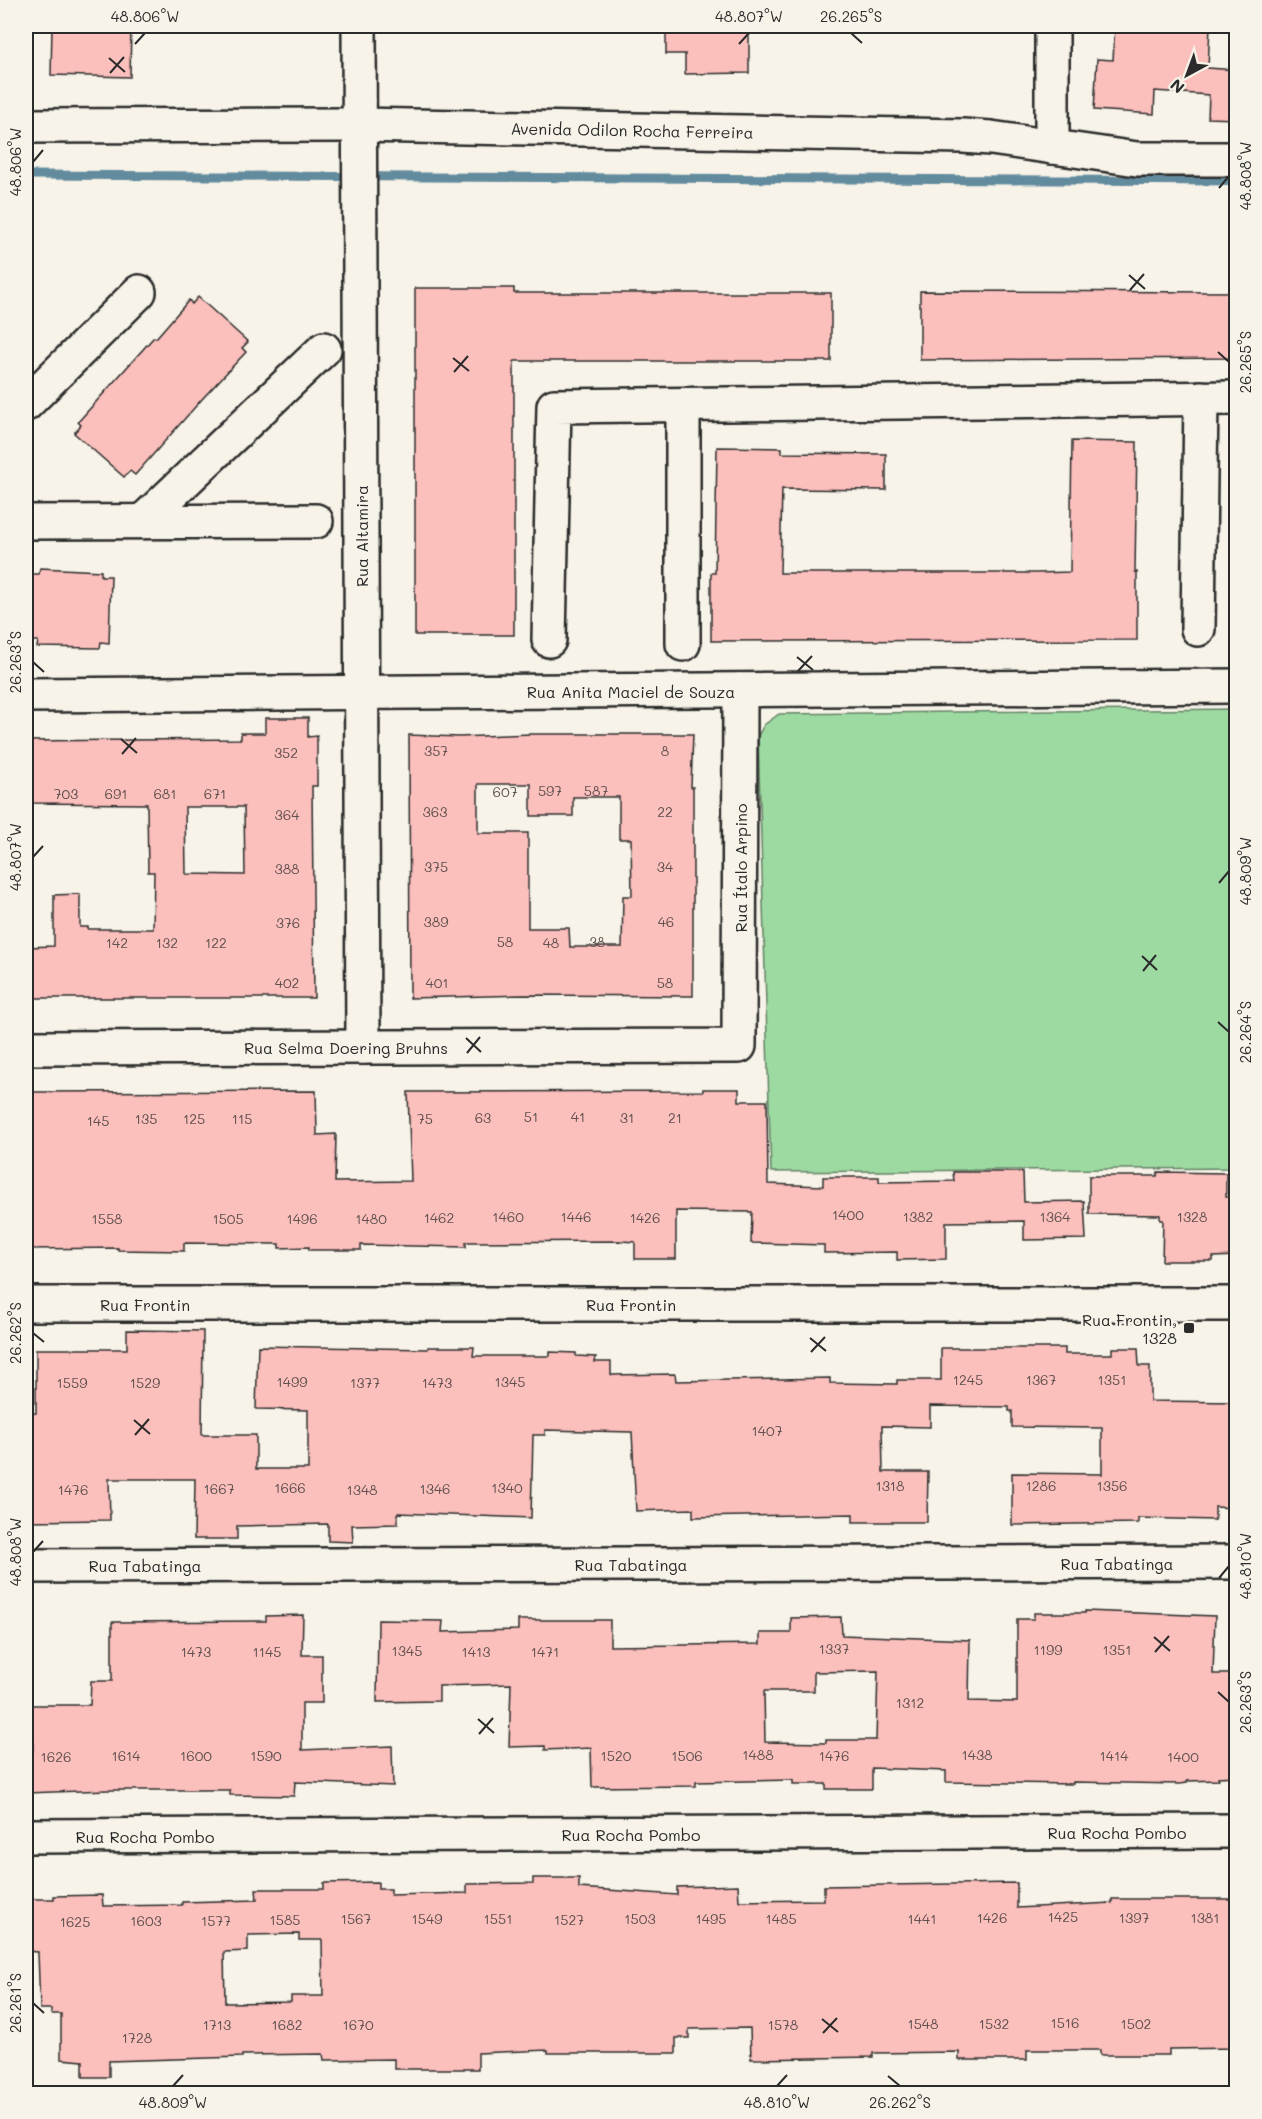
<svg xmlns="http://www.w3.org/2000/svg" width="1262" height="2119" font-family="Mali,sans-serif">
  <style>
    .green { fill: #9ddaa1; stroke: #648266; stroke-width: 1.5 }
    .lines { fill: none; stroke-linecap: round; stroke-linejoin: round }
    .stream { stroke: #648b9e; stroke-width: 9 }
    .building { fill: #fbbfbc; stroke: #2b2b2b; stroke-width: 1.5; fill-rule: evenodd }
    .minor-casing { stroke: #2b2b2b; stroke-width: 38 }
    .tertiary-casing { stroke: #2b2b2b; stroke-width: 38 }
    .minor { stroke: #f7f3e8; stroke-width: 33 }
    .tertiary { stroke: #f7f3e8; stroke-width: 33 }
    .ticks { fill: none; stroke: #2b2b2b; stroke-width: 2 }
    .poi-dot { fill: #2b2b2b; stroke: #f7f3e8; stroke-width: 2 }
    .labels { text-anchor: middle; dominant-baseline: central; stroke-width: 5; stroke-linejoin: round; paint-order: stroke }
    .number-label { font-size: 14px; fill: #5f504f }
    .street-label { font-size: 16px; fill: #2b2b2b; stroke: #f7f3e8 }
    .poi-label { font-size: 16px; fill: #2b2b2b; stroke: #f7f3e8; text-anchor: end }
    .neatline { fill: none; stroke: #2b2b2b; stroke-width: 2 }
    .ticks-label { font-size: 15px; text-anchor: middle; fill: #2b2b2b }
  </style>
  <rect width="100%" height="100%" fill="#f7f3e8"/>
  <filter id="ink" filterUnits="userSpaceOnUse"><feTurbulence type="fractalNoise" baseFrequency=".0167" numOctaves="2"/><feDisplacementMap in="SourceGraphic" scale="12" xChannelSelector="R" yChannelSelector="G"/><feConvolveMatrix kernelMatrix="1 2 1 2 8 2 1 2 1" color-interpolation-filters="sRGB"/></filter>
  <g filter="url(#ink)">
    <!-- green -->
    <polygon class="green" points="1236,709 1236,1168 771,1172 758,736 764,725 779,714"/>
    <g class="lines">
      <!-- stream -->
      <polyline class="stream" points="26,175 1236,181"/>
    </g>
    <!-- building -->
    <g class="building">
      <polygon points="52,26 131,26 130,77 51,75"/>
      <polygon points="666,26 749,26 749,73 685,74 685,54 666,54"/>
      <polygon points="1115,26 1210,26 1208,68 1236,70 1236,119 1208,118 1209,95 1155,91 1154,114 1094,110 1097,59 1113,60"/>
      <polygon points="415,288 514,288 514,293 831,293 831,361 514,361 514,635 415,635"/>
      <polygon points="920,291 1236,292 1236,358 920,360"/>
      <polygon points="198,297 248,342 242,348 246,352 203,398 135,475 130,471 124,477 74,433 81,425 78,422 154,337 156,338 189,300 192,304"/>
      <polygon points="1072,441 1137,442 1135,572 1137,572 1137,640 711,641 711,573 715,573 717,447 782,448 782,453 886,454 886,490 782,489 780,573 1037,573 1070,572"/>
      <polygon points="40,568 101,571 101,576 111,576 109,643 101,642 100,648 37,647 38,641 27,641 29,574 39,574"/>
      <path d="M265,718H308V737L317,736V786H312L314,998H26V947L54,946V895L80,894V927H88V929H153L154,872H148L147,804L26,803V741L241,739V733H265ZM185,807H244L245,875L186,874Z"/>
      <path d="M531,734H693L691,787H693V996L523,995L410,998L409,735L459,737ZM478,784H531V816H573V797H619V839H631L632,896H623L622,947H570L569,928H528V833H478Z"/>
      <polygon points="703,1089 739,1089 739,1101 767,1101 768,1184 823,1186 823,1177 879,1177 879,1182 954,1181 953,1172 1023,1172 1024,1202 1084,1201 1086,1239 1024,1240 1024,1221 946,1222 946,1259 897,1260 897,1252 824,1253 824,1245 751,1243 752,1212 676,1211 676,1259 635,1259 635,1242 621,1241 466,1242 466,1247 361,1245 361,1250 309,1250 309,1247 279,1248 279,1244 184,1243 184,1251 118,1250 118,1248 28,1249 27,1193 26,1193 27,1092 316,1091 317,1135 336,1134 335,1182 411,1181 408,1092 703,1091"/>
      <polygon points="1158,1172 1226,1173 1226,1197 1236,1197 1236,1256 1213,1257 1213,1261 1162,1261 1163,1220 1160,1220 1160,1215 1089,1214 1089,1176 1157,1176"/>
      <polygon points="127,1330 203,1331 202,1435 256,1435 256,1469 308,1469 308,1410 256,1409 258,1346 428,1349 428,1347 474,1347 473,1356 550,1356 550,1352 576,1353 576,1356 596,1357 595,1362 611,1362 611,1375 675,1374 676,1381 830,1378 830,1383 897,1384 897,1380 941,1380 941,1348 1065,1348 1065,1354 1112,1354 1112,1348 1138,1348 1139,1366 1150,1366 1150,1401 1236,1402 1236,1508 1215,1507 1215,1520 1138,1518 1138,1523 1012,1525 1012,1473 1102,1474 1102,1428 1012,1427 1012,1411 1009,1411 1009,1407 930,1406 930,1427 882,1426 883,1472 928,1472 927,1522 853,1522 853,1514 693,1517 693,1509 636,1511 632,1432 545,1430 545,1435 533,1435 531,1518 398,1513 398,1524 352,1525 353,1542 328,1541 328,1524 237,1526 237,1539 194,1539 195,1479 109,1479 110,1520 26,1521 26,1413 36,1413 36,1349 127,1349"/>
      <path d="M1085,1611L1215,1616L1213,1674H1236V1776L1218,1777L1219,1780L1187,1781V1783L1180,1784L1073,1782V1784L946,1782V1771L872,1768V1789H826V1784H793V1780L696,1782V1786L592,1787L591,1748L545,1750V1746L509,1747L511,1684L439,1686V1701L377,1702L378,1620L443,1621L442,1632L518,1630V1620H610V1646L760,1644V1633H791V1618L841,1617L842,1635L970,1640L969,1701L1017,1702V1619H1034V1613H1085ZM878,1671L876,1740H826V1743L765,1742L764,1691H814V1672Z"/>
      <polygon points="303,1615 302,1655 322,1655 322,1703 302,1703 302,1750 392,1746 393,1786 295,1782 294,1796 230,1795 230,1790 108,1790 26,1793 26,1752 33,1751 31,1705 90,1705 91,1681 112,1681 112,1622 266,1621 266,1616"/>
      <path d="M533,1878H579V1888L677,1895V1887L738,1885L739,1901L824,1900V1886L1017,1883V1908L1112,1903V1899H1236V2048L1169,2049V2055H1100V2050H1027V2060H959V2052L873,2053V2057L751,2059L750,2028L689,2029V2038H676V2053H548V2050L478,2053V2069H394V2059L324,2060L323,2054L242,2055V2057L109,2061V2077H83V2061L61,2059V2014H51V2009H40L38,1952L26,1951V1899H54V1896L102,1895L103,1906L182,1905V1902L257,1900L256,1889H324V1883L378,1882V1889H391V1895L467,1893V1884L533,1883ZM299,1934V1940H322L323,1996H291V2002L225,2003L224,1952L248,1951V1935Z"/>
    </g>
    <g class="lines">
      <defs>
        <g id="minor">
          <polyline points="359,26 363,1047"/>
          <polyline points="1052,26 1052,147"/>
          <polyline points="26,126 359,125 963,136 991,138 1137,159 1236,159"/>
          <polyline points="26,404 139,292"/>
          <polyline points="143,521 324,349"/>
          <polyline points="26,522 316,521"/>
          <polyline points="1198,629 1201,398"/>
          <polyline points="549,640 554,406 1236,398"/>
          <polyline points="683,644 683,405"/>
          <polyline points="26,695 1236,686"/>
          <polyline points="26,1048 739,1046 740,690"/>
          <polyline points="26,1566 1236,1562"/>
          <polyline points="26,1836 1236,1831"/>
        </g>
        <polyline id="tertiary" points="26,1304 1236,1304"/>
      </defs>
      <!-- minor casing -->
      <use href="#minor" class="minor-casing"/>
      <!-- tertiary casing -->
      <use href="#tertiary" class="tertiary-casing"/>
      <!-- minor -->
      <use href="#minor" class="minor"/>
      <!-- tertiary -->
      <use href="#tertiary" class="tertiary"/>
    </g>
  </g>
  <!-- ticks -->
  <path class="ticks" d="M851,33L862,43M135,44L145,33M739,44L749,33M109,58L125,72M110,73L124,57M33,162L43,150M1219,188L1229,176M1129,275L1145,289M1130,290L1144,274M1218,352L1229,362M453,358L469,371M454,372L468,356M797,657L813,670M33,662L44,672M798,671L812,656M121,739L137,753M122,754L136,738M33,857L43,846M1219,883L1229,871M1142,956L1157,970M1143,971L1156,955M1218,1022L1229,1032M466,1038L481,1052M467,1053L480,1037M33,1333L44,1342M810,1338L826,1351M811,1352L825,1337M134,1420L150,1434M135,1435L149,1419M33,1552L43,1541M1219,1578L1229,1566M1154,1637L1170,1651M1155,1652L1169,1636M1218,1692L1229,1702M478,1719L494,1733M479,1734L493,1718M33,2003L44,2013M822,2019L838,2032M823,2033L837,2018M888,2076L900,2086M173,2086L183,2075M777,2086L787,2075"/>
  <!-- markers -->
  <rect class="poi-dot" x="1183" y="1322" width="12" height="12" rx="3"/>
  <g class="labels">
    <!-- number labels -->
    <g class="number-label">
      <text x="436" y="750">357</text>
      <text x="665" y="750">8</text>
      <text x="286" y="752">352</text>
      <text x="550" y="790">597</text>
      <text x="596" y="790">587</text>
      <text x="505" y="791">607</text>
      <text x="66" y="793">703</text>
      <text x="116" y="793">691</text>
      <text x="165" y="793">681</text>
      <text x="215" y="793">671</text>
      <text x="435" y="811">363</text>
      <text x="665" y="811">22</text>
      <text x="287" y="814">364</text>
      <text x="436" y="866">375</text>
      <text x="665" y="866">34</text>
      <text x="287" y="868">388</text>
      <text x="436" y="921">389</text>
      <text x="666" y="921">46</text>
      <text x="288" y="922">376</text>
      <text x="505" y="941">58</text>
      <text x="597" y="941">38</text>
      <text x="117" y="942">142</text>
      <text x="167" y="942">132</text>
      <text x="216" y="942">122</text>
      <text x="551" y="942">48</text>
      <text x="287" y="982">402</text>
      <text x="437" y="982">401</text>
      <text x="665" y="982">58</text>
      <text x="531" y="1116">51</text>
      <text x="578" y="1116">41</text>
      <text x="483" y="1117">63</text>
      <text x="627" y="1117">31</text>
      <text x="675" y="1117">21</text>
      <text x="146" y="1118">135</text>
      <text x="194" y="1118">125</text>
      <text x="242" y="1118">115</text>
      <text x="425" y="1118">75</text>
      <text x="98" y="1120">145</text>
      <text x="848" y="1214">1400</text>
      <text x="508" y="1216">1460</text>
      <text x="576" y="1216">1446</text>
      <text x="918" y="1216">1382</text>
      <text x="1055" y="1216">1364</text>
      <text x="1192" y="1216">1328</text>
      <text x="439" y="1217">1462</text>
      <text x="645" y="1217">1426</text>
      <text x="107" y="1218">1558</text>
      <text x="228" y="1218">1505</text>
      <text x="302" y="1218">1496</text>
      <text x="371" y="1218">1480</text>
      <text x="968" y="1379">1245</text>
      <text x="1041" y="1379">1367</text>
      <text x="1112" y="1379">1351</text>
      <text x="292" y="1381">1499</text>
      <text x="510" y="1381">1345</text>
      <text x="72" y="1382">1559</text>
      <text x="145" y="1382">1529</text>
      <text x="365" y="1382">1377</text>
      <text x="437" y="1382">1473</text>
      <text x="767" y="1430">1407</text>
      <text x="890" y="1485">1318</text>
      <text x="1041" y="1485">1286</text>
      <text x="1112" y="1485">1356</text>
      <text x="290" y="1487">1666</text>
      <text x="507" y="1487">1340</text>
      <text x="219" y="1488">1667</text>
      <text x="435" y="1488">1346</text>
      <text x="73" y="1489">1476</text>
      <text x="362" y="1489">1348</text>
      <text x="834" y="1648">1337</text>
      <text x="1048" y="1649">1199</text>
      <text x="1117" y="1649">1351</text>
      <text x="407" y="1650">1345</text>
      <text x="196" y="1651">1473</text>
      <text x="267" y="1651">1145</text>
      <text x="476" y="1651">1413</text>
      <text x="545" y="1651">1471</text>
      <text x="910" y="1702">1312</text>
      <text x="758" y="1754">1488</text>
      <text x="977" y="1754">1438</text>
      <text x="126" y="1755">1614</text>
      <text x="196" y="1755">1600</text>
      <text x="266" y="1755">1590</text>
      <text x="616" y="1755">1520</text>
      <text x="687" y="1755">1506</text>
      <text x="834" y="1755">1476</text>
      <text x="1114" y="1755">1414</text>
      <text x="56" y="1756">1626</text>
      <text x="1183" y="1756">1400</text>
      <text x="1063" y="1916">1425</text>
      <text x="992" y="1917">1426</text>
      <text x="1134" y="1917">1397</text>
      <text x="1205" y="1917">1381</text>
      <text x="356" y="1918">1567</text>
      <text x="427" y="1918">1549</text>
      <text x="498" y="1918">1551</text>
      <text x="640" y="1918">1503</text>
      <text x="711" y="1918">1495</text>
      <text x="781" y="1918">1485</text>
      <text x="922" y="1918">1441</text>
      <text x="285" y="1919">1585</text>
      <text x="569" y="1919">1527</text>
      <text x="146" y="1920">1603</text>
      <text x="216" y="1920">1577</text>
      <text x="75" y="1921">1625</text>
      <text x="1065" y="2022">1516</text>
      <text x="923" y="2023">1548</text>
      <text x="994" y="2023">1532</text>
      <text x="1136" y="2023">1502</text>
      <text x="217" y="2024">1713</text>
      <text x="287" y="2024">1682</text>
      <text x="358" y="2024">1670</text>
      <text x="783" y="2024">1578</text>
      <text x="137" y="2037">1728</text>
    </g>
    <!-- street labels -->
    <g class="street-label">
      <text transform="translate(632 130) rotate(1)">Avenida Odilon Rocha Ferreira</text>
      <text transform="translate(361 536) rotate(-90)">Rua Altamira</text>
      <text x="631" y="691">Rua Anita Maciel de Souza</text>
      <text transform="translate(740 868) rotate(-90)">Rua Ítalo Arpino</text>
      <text x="346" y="1047">Rua Selma Doering Bruhns</text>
      <text x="145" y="1304">Rua Frontin</text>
      <text x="631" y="1304">Rua Frontin</text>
      <text x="1117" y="1563">Rua Tabatinga</text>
      <text x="631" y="1564">Rua Tabatinga</text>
      <text x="145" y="1565">Rua Tabatinga</text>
      <text x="1117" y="1832">Rua Rocha Pombo</text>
      <text x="631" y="1834">Rua Rocha Pombo</text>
      <text x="145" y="1836">Rua Rocha Pombo</text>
    </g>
    <!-- poi labels -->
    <g class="poi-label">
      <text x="1177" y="1319">Rua Frontin,<tspan x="1177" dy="18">1328</tspan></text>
    </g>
  </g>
  <!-- margin -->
  <rect width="1262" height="2119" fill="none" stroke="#f7f3e8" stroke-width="66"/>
  <!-- north arrow -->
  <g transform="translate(1187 75) rotate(221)" stroke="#f7f3e8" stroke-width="4.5" paint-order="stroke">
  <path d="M0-4.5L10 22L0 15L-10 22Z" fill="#2b2b2b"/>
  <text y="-9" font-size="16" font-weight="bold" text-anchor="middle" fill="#2b2b2b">N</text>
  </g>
  <rect x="33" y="33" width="1196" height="2053" class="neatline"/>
  <g class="ticks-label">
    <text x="145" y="22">48.806°W</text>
    <text x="749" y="22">48.807°W</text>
    <text x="851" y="22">26.265°S</text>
    <text transform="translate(16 162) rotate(-90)" y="5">48.806°W</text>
    <text transform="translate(1246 176) rotate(-90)" y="5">48.808°W</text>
    <text transform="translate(1246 362) rotate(-90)" y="5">26.265°S</text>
    <text transform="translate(16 662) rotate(-90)" y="5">26.263°S</text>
    <text transform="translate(16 857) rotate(-90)" y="5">48.807°W</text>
    <text transform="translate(1246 871) rotate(-90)" y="5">48.809°W</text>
    <text transform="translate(1246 1032) rotate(-90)" y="5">26.264°S</text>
    <text transform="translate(16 1333) rotate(-90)" y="5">26.262°S</text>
    <text transform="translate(16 1552) rotate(-90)" y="5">48.808°W</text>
    <text transform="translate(1246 1566) rotate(-90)" y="5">48.810°W</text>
    <text transform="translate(1246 1702) rotate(-90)" y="5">26.263°S</text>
    <text transform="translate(16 2003) rotate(-90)" y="5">26.261°S</text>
    <text x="173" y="2108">48.809°W</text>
    <text x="777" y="2108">48.810°W</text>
    <text x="900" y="2108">26.262°S</text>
  </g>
</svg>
